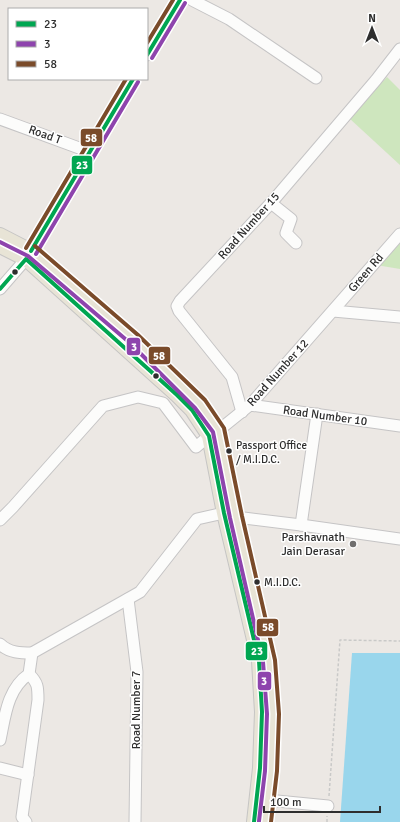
<svg xmlns="http://www.w3.org/2000/svg" width="400" height="822" font-family="Signika,sans-serif">
  <style>
    .green { fill: #cee6be }
    .water { fill: #99d6ec }
    .lines { fill: none; stroke-linecap: round; stroke-linejoin: round }
    .minor-casing { stroke: #c5c4c5; stroke-width: 13 }
    .major-casing { stroke: #c6c5c4; stroke-width: 16 }
    .path { stroke: #c9c9c8; stroke-width: 1.5; stroke-dasharray: 3 2; stroke-linecap: butt }
    .minor { stroke: #fcfcfb; stroke-width: 11 }
    .major { stroke: #e8e4d6; stroke-width: 14 }
    .bus-1-casing { stroke: #fff; stroke-width: 7 }
    .bus-2-casing { stroke: #fff; stroke-width: 7 }
    .bus-3-casing { stroke: #fff; stroke-width: 7 }
    .bus-1 { stroke: #00a651; stroke-width: 4 }
    .bus-2 { stroke: #8e44ad; stroke-width: 4 }
    .bus-3 { stroke: #7a4b2a; stroke-width: 4 }
    .bus-dot { fill: #2e2e2e; stroke: #fff; stroke-width: 1.5 }
    .poi-dot { fill: #706f6e; stroke: #fff; stroke-width: 1.5 }
    .labels { text-anchor: middle; dominant-baseline: central; stroke-width: 3; stroke-linejoin: round; paint-order: stroke }
    .bus-label { font-size: 11px; fill: #2e2e2e; stroke: #fff; text-anchor: start }
    .street-label { font-size: 12px; fill: #2e2e2e; stroke: #fff }
    .poi-label { font-size: 12px; fill: #2e2e2e; stroke: #fff; text-anchor: end }
    .line-badge { stroke: #fff; stroke-width: 1.5 }
    .badge-label { font-size: 11px; text-anchor: middle; font-weight: bold; fill: #fff }
  </style>
  <rect width="100%" height="100%" fill="#ece8e4"/>
  <!-- green -->
  <g class="green">
    <polygon points="387,77 400,90 400,165 349,118"/>
    <polygon points="400,238 400,269 376,265"/>
  </g>
  <!-- water -->
  <polygon class="water" points="352,653 400,653 400,822 340,822"/>
  <g class="lines">
    <defs>
      <g id="minor">
        <polyline points="192,0 229,19 316,78"/>
        <polyline points="147,55 180,0"/>
        <polyline points="0,119 90,152"/>
        <polyline points="271,203 291,219 286,233 296,243"/>
        <polyline points="31,251 133,79"/>
        <polyline points="0,289 26,259"/>
        <polyline points="333,311 400,317"/>
        <polyline points="250,405 400,426"/>
        <polyline points="242,412 232,377 179,311 177,306 180,301 271,203 376,80 400,49"/>
        <polyline points="219,430 250,405 400,234"/>
        <polyline points="0,520 13,507 103,406 138,397 163,403 196,447 209,436"/>
        <polyline points="301,525 317,414"/>
        <polyline points="128,599 137,672 135,822"/>
        <path d="M0,644C9,653 21,653 32,653L140,592L197,519L224,513L236,517L301,525L400,539"/>
        <path d="M0,740C5,717 7,689 29,674L32,653"/>
        <polyline points="0,768 28,775"/>
        <polyline points="267,800 328,806"/>
        <path d="M26,822L22,817L38,700C38,687 38,683 29,674"/>
      </g>
      <g id="major">
        <polyline points="0,235 31,251 134,339 200,404 219,430 236,517 269,661 273,714 271,771 265,822"/>
        <polyline points="0,246 26,259 177,395 192,410 209,436 224,513 259,661 262,712 260,768 254,822"/>
      </g>
    </defs>
    <!-- minor casing -->
    <use href="#minor" class="minor-casing"/>
    <!-- major casing -->
    <use href="#major" class="major-casing"/>
    <!-- path -->
    <g class="path">
      <polyline points="329,796 340,640 400,641"/>
      <polyline points="327,822 327,816"/>
    </g>
    <!-- minor -->
    <use href="#minor" class="minor"/>
    <!-- major -->
    <use href="#major" class="major"/>
    <defs>
      <g id="bus-1">
        <polyline points="147,55 180,0"/>
        <polyline points="31,251 133,79"/>
        <polyline points="0,289 26,259 177,395 192,410 209,436 224,513 259,661 262,712 260,768 254,822"/>
      </g>
      <g id="bus-2">
        <polyline points="152,58 185,3"/>
        <polyline points="0,242 28,256 130,343 195,408 213,432 230,518 263,662 267,714 265,771 259,821"/>
        <polyline points="36,254 138,82"/>
      </g>
      <g id="bus-3">
        <polyline points="147,43 173,0"/>
        <polyline points="35,246 138,335 205,400 224,428 242,516 275,660 279,714 277,771 271,822"/>
        <polyline points="26,248 126,79"/>
      </g>
    </defs>
    <!-- bus-1 casing -->
    <use href="#bus-1" class="bus-1-casing"/>
    <!-- bus-2 casing -->
    <use href="#bus-2" class="bus-2-casing"/>
    <!-- bus-3 casing -->
    <use href="#bus-3" class="bus-3-casing"/>
    <!-- bus-1 -->
    <use href="#bus-1" class="bus-1"/>
    <!-- bus-2 -->
    <use href="#bus-2" class="bus-2"/>
    <!-- bus-3 -->
    <use href="#bus-3" class="bus-3"/>
  </g>
  <!-- markers -->
  <g class="bus-dot">
    <circle cx="15" cy="272" r="3.5"/>
    <circle cx="156" cy="376" r="3.5"/>
    <circle cx="229" cy="451" r="3.5"/>
    <circle cx="257" cy="582" r="3.5"/>
  </g>
  <circle class="poi-dot" cx="353" cy="544" r="4"/>
  <g class="labels">
    <!-- bus labels -->
    <g class="bus-label">
      <text x="236" y="445">Passport Office<tspan x="236" dy="14">/ M.I.D.C.</tspan></text>
      <text x="264" y="582">M.I.D.C.</text>
    </g>
    <!-- street labels -->
    <g class="street-label">
      <text transform="translate(45 135) rotate(20)">Road T</text>
      <text transform="translate(249 226) rotate(-48)">Road Number 15</text>
      <text transform="translate(366 273) rotate(-49)">Green Rd</text>
      <text transform="translate(278 373) rotate(-48)">Road Number 12</text>
      <text transform="translate(325 416) rotate(8)">Road Number 10</text>
      <text transform="translate(136 710) rotate(-90)">Road Number 7</text>
    </g>
    <!-- poi labels -->
    <g class="poi-label">
      <text x="345" y="537">Parshavnath<tspan x="345" dy="14">Jain Derasar</tspan></text>
    </g>
  </g>
  <g class="line-badge">
    <rect x="80" y="128" width="23" height="19" rx="4" fill="#7a4b2a"/>
    <rect x="71" y="155" width="22" height="20" rx="4" fill="#00a651"/>
    <rect x="126" y="337" width="15" height="19" rx="4" fill="#8e44ad"/>
    <rect x="148" y="346" width="23" height="19" rx="4" fill="#7a4b2a"/>
    <rect x="256" y="618" width="23" height="19" rx="4" fill="#7a4b2a"/>
    <rect x="245" y="641" width="23" height="20" rx="4" fill="#00a651"/>
    <rect x="257" y="671" width="15" height="20" rx="4" fill="#8e44ad"/>
  </g>
  <g class="badge-label">
    <text x="91" y="142">58</text>
    <text x="82" y="169">23</text>
    <text x="134" y="351">3</text>
    <text x="159" y="360">58</text>
    <text x="268" y="631">58</text>
    <text x="257" y="655">23</text>
    <text x="264" y="685">3</text>
  </g>
  <!-- legend -->
  <rect x="8" y="8" width="140" height="72" fill="#ffffff" stroke="#ababab"/>
  <rect x="16" y="21" width="20" height="6" fill="#00a651" stroke="#ababab"/>
  <text x="44" y="28" font-size="12" fill="#2e2e2e">23</text>
  <rect x="16" y="41" width="20" height="6" fill="#8e44ad" stroke="#ababab"/>
  <text x="44" y="48" font-size="12" fill="#2e2e2e">3</text>
  <rect x="16" y="61" width="20" height="6" fill="#7a4b2a" stroke="#ababab"/>
  <text x="44" y="68" font-size="12" fill="#2e2e2e">58</text>
  <!-- north arrow -->
  <g transform="translate(372 28)" stroke="#ffffff" stroke-width="3" paint-order="stroke">
  <path d="M0-3L7 15L0 10L-7 15Z" fill="#2e2e2e"/>
  <text y="-6" font-size="11" font-weight="bold" text-anchor="middle" fill="#2e2e2e">N</text>
  </g>
  <!-- scale -->
  <path d="M264 806v6h116v-6" fill="none" stroke="#2e2e2e" stroke-width="2"/>
  <text x="270" y="806" font-size="12" fill="#2e2e2e" stroke="#ffffff" stroke-width="3" paint-order="stroke">100 m</text>
</svg>
